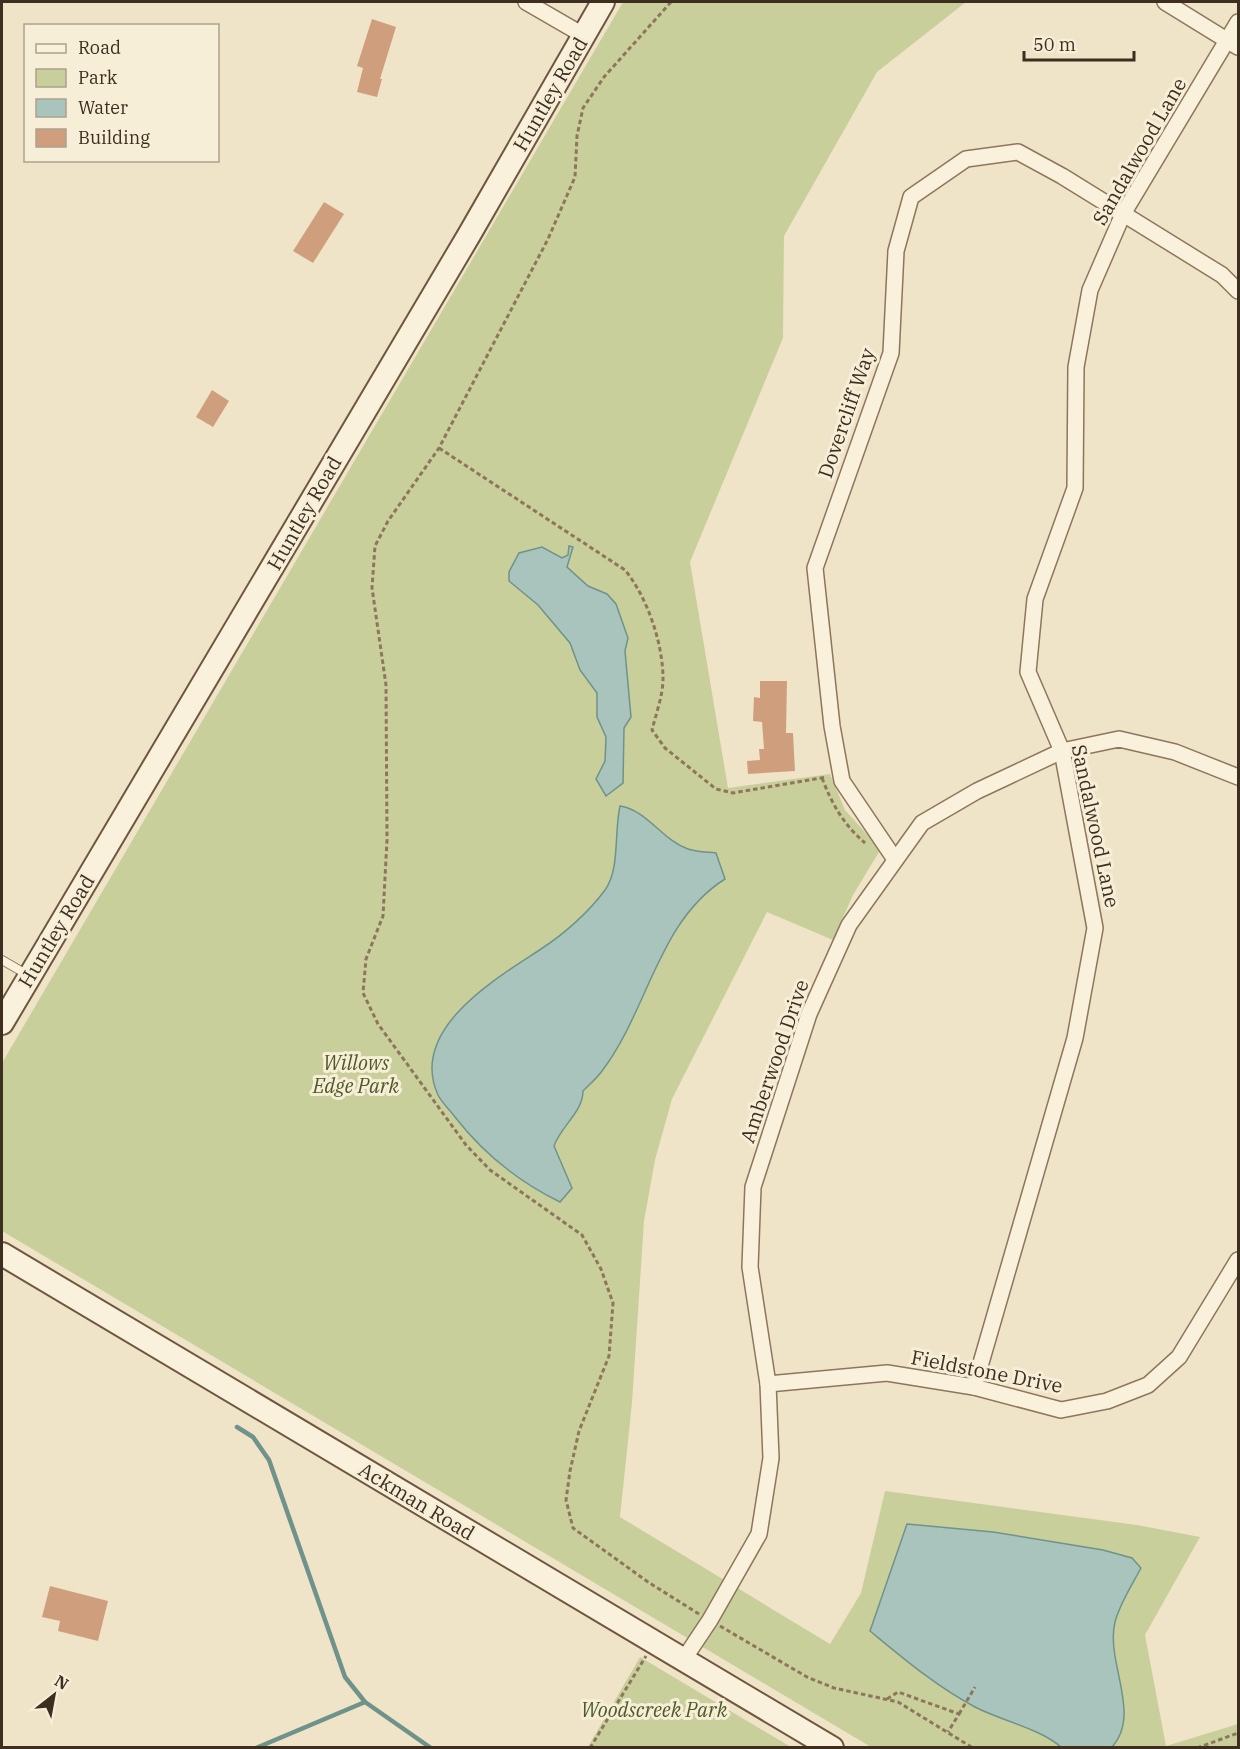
<svg xmlns="http://www.w3.org/2000/svg" width="1240" height="1749" font-family="'IBM Plex Serif',serif">
  <style>
    .green { fill: #c9cf9b }
    .water { fill: #a9c4bc; stroke: #6f938a; stroke-width: 1.5 }
    .lines { fill: none; stroke-linecap: round; stroke-linejoin: round }
    .stream { stroke: #6f938a; stroke-width: 4.5 }
    .building { fill: #cf9f7d }
    .lane-casing { stroke: #8d765c; stroke-width: 10 }
    .street-casing { stroke: #8d765c; stroke-width: 18 }
    .secondary-casing { stroke: #6f573f; stroke-width: 26 }
    .path { stroke: #8d765c; stroke-width: 3; stroke-dasharray: 4.5 3; stroke-linecap: butt }
    .lane { stroke: #faf1dc; stroke-width: 8 }
    .street { stroke: #faf1dc; stroke-width: 15 }
    .secondary { stroke: #faf1dc; stroke-width: 22 }
    .labels { text-anchor: middle; dominant-baseline: central; stroke-width: 6; stroke-linejoin: round; paint-order: stroke }
    .street-label { font-size: 20px; fill: #3d2e20; stroke: #f7eed8 }
    .park-label { font-size: 20px; font-style: italic; fill: #4d5a26; stroke: #f7eed8 }
  </style>
  <rect width="100%" height="100%" fill="#f0e4c8"/>
  <!-- green -->
  <g class="green">
    <polygon points="623,2 966,2 877,72 784,236 783,338 690,562 728,788 830,774 845,810 874,842 879,852 853,895 833,940 767,912 672,1099 655,1160 644,1221 632,1403 620,1517 830,1644 861,1593 885,1491 1137,1525 1200,1537 1145,1635 1166,1746 1238,1724 1238,1746 1235,1748 871,1747 2,1231 2,1063"/>
    <polygon points="640,1657 791,1747 588,1747"/>
  </g>
  <!-- water -->
  <g class="water">
    <polygon points="569,546 573,547 567,567 588,586 607,594 616,604 628,638 625,651 631,717 624,728 623,783 606,796 596,779 605,761 606,737 597,717 597,693 580,670 570,643 538,605 509,581 509,572 519,553 542,547 562,558 568,555"/>
    <path d="M620,806C647,810 662,840 688,849C697,852 707,852 716,853L725,879C658,921 648,1011 602,1071C597,1078 590,1084 583,1091C583,1112 561,1126 554,1146L572,1188L560,1202C519,1182 483,1153 455,1117C450,1110 442,1103 438,1095C408,1029 497,978 541,949C564,934 589,912 605,890C620,870 614,832 620,806Z"/>
    <path d="M907,1524L993,1532L1103,1550L1132,1558L1141,1568C1132,1585 1120,1603 1115,1622C1105,1662 1143,1715 1111,1748L1061,1747C1039,1728 1002,1721 975,1707C937,1687 904,1659 870,1631Z"/>
  </g>
  <g class="lines">
    <!-- stream -->
    <g class="stream">
      <polyline points="237,1427 253,1437 269,1460 345,1677 365,1702 431,1748"/>
      <polyline points="256,1748 365,1702"/>
    </g>
  </g>
  <!-- building -->
  <g class="building">
    <polygon points="372,19 396,27 380,79 382,79 377,97 357,92 363,68 357,66"/>
    <polygon points="324,202 344,214 313,263 293,251"/>
    <polygon points="212,390 229,401 213,427 196,417"/>
    <polygon points="760,681 787,681 786,733 793,733 795,771 748,774 747,761 760,760 759,749 764,749 762,722 753,721 754,697 760,698"/>
    <polygon points="50,1586 108,1601 98,1641 58,1631 60,1621 42,1617"/>
  </g>
  <g class="lines">
    <defs>
      <polyline id="lane" points="2,960 28,975"/>
      <g id="street">
        <polyline points="526,2 583,35"/>
        <polyline points="1165,2 1238,47"/>
        <polyline points="894,858 842,781 832,726 815,568 891,353 896,251 911,197 966,159 1018,152 1062,176 1222,275 1238,291"/>
        <polyline points="768,1384 887,1373 974,1387 1061,1410 1107,1401 1148,1385 1179,1357 1238,1260"/>
        <polyline points="974,1387 1075,1038 1095,928 1062,751 1028,672 1035,599 1075,488 1076,367 1090,290 1123,214 1238,22"/>
        <polyline points="684,1659 710,1620 759,1534 771,1458 768,1384 750,1267 753,1187 809,1014 849,925 922,823 977,791 1062,751 1119,739 1175,752 1238,777"/>
      </g>
      <g id="secondary">
        <polyline points="2,1023 469,235 603,2"/>
        <polyline points="2,1254 832,1748"/>
      </g>
    </defs>
    <!-- lane casing -->
    <use href="#lane" class="lane-casing"/>
    <!-- street casing -->
    <use href="#street" class="street-casing"/>
    <!-- secondary casing -->
    <use href="#secondary" class="secondary-casing"/>
    <!-- path -->
    <g class="path">
      <polyline points="671,2 604,77 583,108 577,136 575,177 548,239 439,448 388,521 375,546 372,588 386,685 387,840 383,916 366,959 363,993 378,1024 466,1145 490,1170 582,1235 601,1269 613,1303 609,1356 579,1431 570,1471 566,1500 573,1528 648,1582 699,1614"/>
      <path d="M439,448L625,570C647,597 663,643 663,679C663,695 656,714 652,730L665,748L716,789L733,793L827,777"/>
      <path d="M822,778C832,804 843,824 865,843"/>
      <polyline points="720,1626 807,1677 834,1688 898,1702 973,1748"/>
      <polyline points="887,1699 898,1692 959,1714 948,1732"/>
      <polyline points="959,1714 975,1687"/>
      <polyline points="590,1748 646,1656"/>
      <polyline points="1197,1748 1238,1733"/>
    </g>
    <!-- lane -->
    <use href="#lane" class="lane"/>
    <!-- street -->
    <use href="#street" class="street"/>
    <!-- secondary -->
    <use href="#secondary" class="secondary"/>
  </g>
  <g class="labels">
    <!-- street labels -->
    <g class="street-label">
      <text transform="translate(550 94) rotate(-60)">Huntley Road</text>
      <text transform="translate(1139 151) rotate(-60)">Sandalwood Lane</text>
      <text transform="translate(846 413) rotate(-71)">Dovercliff Way</text>
      <text transform="translate(304 513) rotate(-60)">Huntley Road</text>
      <text transform="translate(1096 826) rotate(78)">Sandalwood Lane</text>
      <text transform="translate(56 931) rotate(-59)">Huntley Road</text>
      <text transform="translate(774 1061) rotate(-71)">Amberwood Drive</text>
      <text transform="translate(987 1371) rotate(11)">Fieldstone Drive</text>
      <text transform="translate(417 1501) rotate(31)">Ackman Road</text>
    </g>
    <!-- park labels -->
    <g class="park-label">
      <text x="356" y="1062">Willows<tspan x="356" dy="23">Edge Park</tspan></text>
      <text x="654" y="1709">Woodscreek Park</text>
    </g>
  </g>
  <!-- border -->
  <rect width="1240" height="1749" fill="none" stroke="#3d2e20" stroke-width="6"/>
  <!-- legend -->
  <rect x="24" y="24" width="195" height="138" fill="#f7eed8" stroke="#ada18e" stroke-width="1.5"/>
  <rect x="36" y="44" width="30" height="9" fill="#faf1dc" stroke="#ada18e" stroke-width="1.5"/>
  <text x="78" y="54" font-size="18" fill="#3d2e20">Road</text>
  <rect x="36" y="69" width="30" height="18" fill="#c9cf9b" stroke="#ada18e" stroke-width="1.5"/>
  <text x="78" y="84" font-size="18" fill="#3d2e20">Park</text>
  <rect x="36" y="99" width="30" height="18" fill="#a9c4bc" stroke="#ada18e" stroke-width="1.5"/>
  <text x="78" y="114" font-size="18" fill="#3d2e20">Water</text>
  <rect x="36" y="129" width="30" height="18" fill="#cf9f7d" stroke="#ada18e" stroke-width="1.5"/>
  <text x="78" y="144" font-size="18" fill="#3d2e20">Building</text>
  <!-- north arrow -->
  <g transform="translate(54 1695) rotate(31)" stroke="#f7eed8" stroke-width="4.5" paint-order="stroke">
  <path d="M0-4.5L10 22L0 15L-10 22Z" fill="#3d2e20"/>
  <text y="-9" font-size="16" font-weight="bold" text-anchor="middle" fill="#3d2e20">N</text>
  </g>
  <!-- scale -->
  <path d="M1024 51v9h110v-9" fill="none" stroke="#3d2e20" stroke-width="3"/>
  <text x="1033" y="51" font-size="18" fill="#3d2e20" stroke="#f7eed8" stroke-width="4.5" paint-order="stroke">50 m</text>
</svg>
